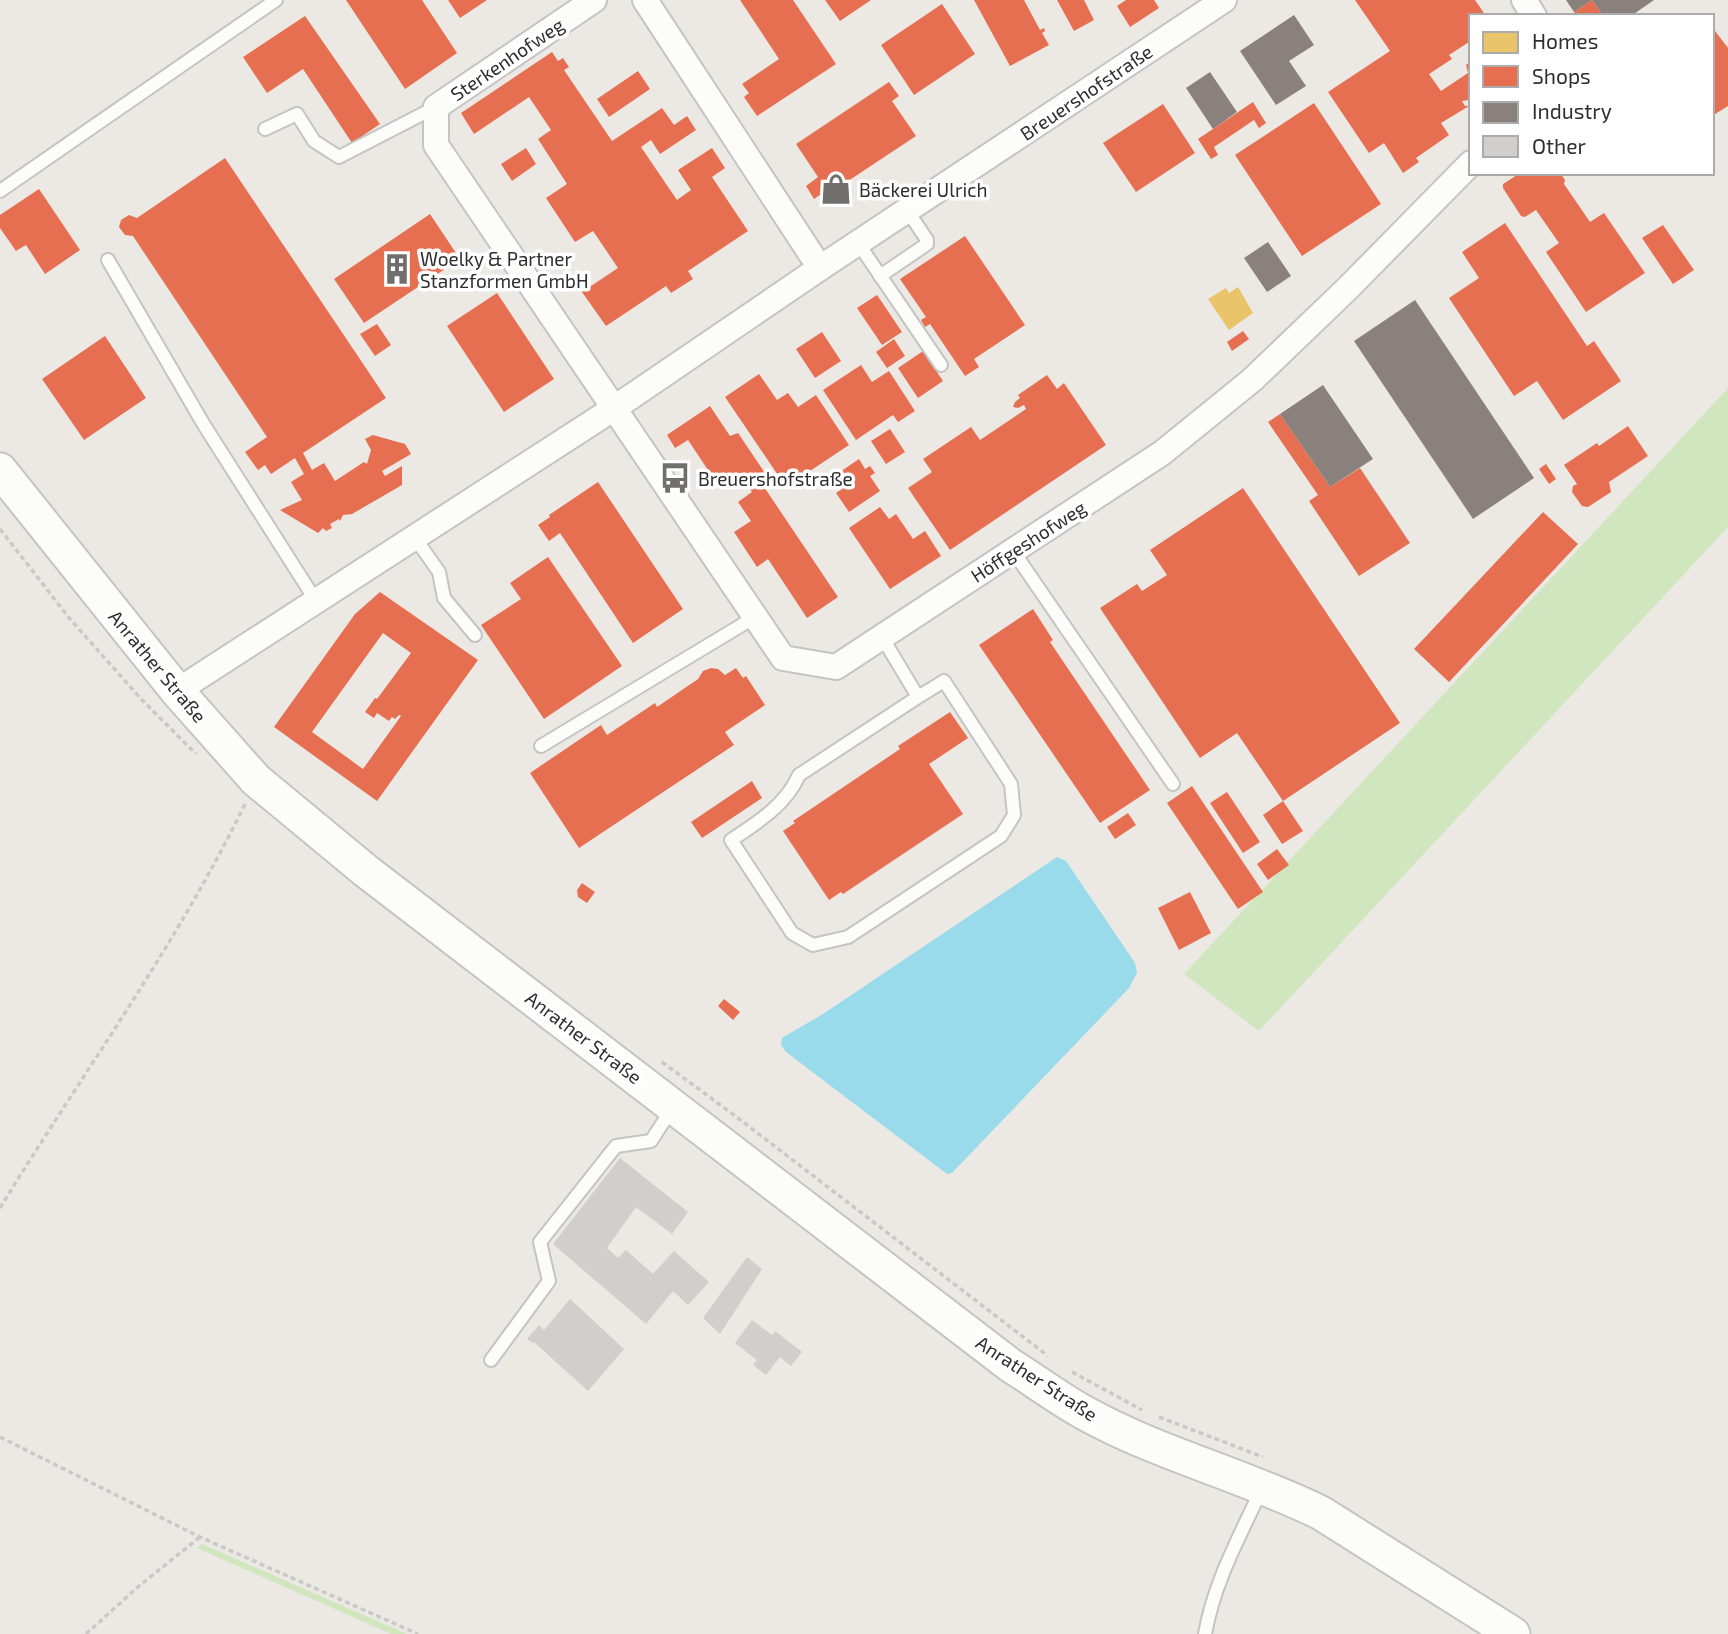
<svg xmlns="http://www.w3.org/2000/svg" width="1728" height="1634" font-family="'Exo 2',sans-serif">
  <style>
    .green { fill: #d0e6be }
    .water { fill: #99daeb }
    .homes { fill: #e9c46a }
    .shops { fill: #e76f51; fill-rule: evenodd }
    .industry { fill: #8a817c }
    .building { fill: #d1cecb }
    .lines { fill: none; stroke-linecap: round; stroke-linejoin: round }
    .lane-casing { stroke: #c5c4c4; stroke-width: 16 }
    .street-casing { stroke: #c5c4c4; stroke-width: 28 }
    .secondary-casing { stroke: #c5c4c4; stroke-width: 37 }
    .path { stroke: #c9c9c8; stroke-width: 3.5; stroke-dasharray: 5 3.5; stroke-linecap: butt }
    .lane { stroke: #fcfcfb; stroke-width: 12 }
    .street { stroke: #fcfcfb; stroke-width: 24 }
    .secondary { stroke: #fcfcfb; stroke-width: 33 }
    .labels { text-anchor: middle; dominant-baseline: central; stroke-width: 7; stroke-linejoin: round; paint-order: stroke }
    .street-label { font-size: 19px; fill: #2e2e2e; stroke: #fff }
    .poi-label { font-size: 19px; fill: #2e2e2e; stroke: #fff; text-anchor: start }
  </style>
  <rect width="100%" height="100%" fill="#ece8e4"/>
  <!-- green -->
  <g class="green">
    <polygon points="1728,388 1728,527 1259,1031 1184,974"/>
    <polygon points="202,1544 407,1634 391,1634 197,1548"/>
  </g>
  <!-- water -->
  <polygon class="water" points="1057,857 1066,861 1135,963 1137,973 1129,988 952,1173 947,1174 786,1052 781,1045 782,1038 823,1014"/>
  <!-- homes -->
  <polygon class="homes" points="1238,287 1253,313 1229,330 1208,299 1226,288 1229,293"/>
  <!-- shops -->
  <g class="shops">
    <polygon points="346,0 422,0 457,53 405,89"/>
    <polygon points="448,0 487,0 460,18"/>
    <polygon points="740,0 793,0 836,64 757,116 744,97 749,93 742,84 779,59"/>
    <polygon points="825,0 871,0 840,21"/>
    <polygon points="974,0 1024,0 1040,30 1044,28 1045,31 1042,33 1049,45 1010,66"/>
    <polygon points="1057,0 1084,0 1094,20 1074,31"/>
    <polygon points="1126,0 1154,0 1159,8 1130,27 1117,6"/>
    <polygon points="1355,0 1475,0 1486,16 1471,16 1471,44 1469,42 1449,55 1452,59 1429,74 1441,91 1468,73 1466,65 1471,61 1471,103 1469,100 1462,101 1465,106 1469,106 1441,123 1449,135 1416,158 1419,162 1403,173 1384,143 1369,153 1328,92 1390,51"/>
    <polygon points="1592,0 1603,16 1576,16 1574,12"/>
    <polygon points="942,4 975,54 914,95 881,45"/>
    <polygon points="305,16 380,124 352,143 303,69 267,93 243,57"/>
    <polygon points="1712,27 1728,48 1728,106 1712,116"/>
    <polygon points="552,52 558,61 563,58 569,67 564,70 612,141 662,108 674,125 687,116 696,130 660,154 651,140 641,147 677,200 691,190 678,170 712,148 725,168 712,177 748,231 688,271 693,279 671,293 666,286 606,326 582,292 618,268 593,231 575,242 546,198 567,184 538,139 551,130 529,97 474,134 461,113"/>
    <polygon points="638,71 650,89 609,117 597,99"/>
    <polygon points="889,82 899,96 892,101 916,136 833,191 827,190 814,199 806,186 818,177 796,144"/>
    <polygon points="1253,102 1266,123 1259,128 1254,120 1214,147 1218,155 1211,159 1198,139"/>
    <polygon points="1314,103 1381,204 1302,256 1235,155"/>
    <polygon points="1163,104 1195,153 1136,192 1103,143"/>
    <polygon points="526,148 536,164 512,181 501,164"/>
    <polygon points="225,158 386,398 303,453 312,470 324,463 335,481 364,462 367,464 371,450 365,439 373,435 405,444 411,454 382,471 385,476 402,466 402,485 352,514 343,515 340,521 339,519 330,524 332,528 326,531 323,528 318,533 280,510 302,500 291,482 304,474 295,458 271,474 265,465 258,470 245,452 267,437 133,236 125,235 119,227 121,220 129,215 137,218"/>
    <polygon points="1524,173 1560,173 1565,180 1564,184 1590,222 1604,213 1645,273 1586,312 1546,252 1559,243 1536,210 1525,217 1521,216 1503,188 1503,184 1517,175 1520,176"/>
    <polygon points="39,189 80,250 45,274 26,245 16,251 0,228 0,215"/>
    <polygon points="430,214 460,259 364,323 334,279"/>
    <polygon points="1505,223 1587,346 1594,341 1621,381 1563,420 1537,381 1514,396 1449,298 1479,278 1462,252"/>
    <polygon points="1663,225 1694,270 1673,284 1642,238"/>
    <polygon points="965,236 1025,325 974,359 979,367 965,376 930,324 925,327 921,320 926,317 900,279"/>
    <polygon points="497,293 554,379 504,412 447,326"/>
    <polygon points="877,295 902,332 882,345 857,308"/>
    <polygon points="377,324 391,345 375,356 360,334"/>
    <polygon points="1243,331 1249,339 1232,351 1227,342"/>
    <polygon points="822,332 841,361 815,378 796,349"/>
    <polygon points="105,336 146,398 84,440 42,379"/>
    <polygon points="894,339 905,356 887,368 876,352"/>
    <polygon points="923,351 943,381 918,398 898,368"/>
    <polygon points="861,365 872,382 889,371 915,411 898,422 893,415 856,440 823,390"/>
    <polygon points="759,374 777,400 788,393 798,407 816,395 849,445 786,487 725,397"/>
    <polygon points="1047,375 1057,389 1064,383 1106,445 950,550 908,488 932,472 923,459 971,427 980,440 1026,409 1024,405 1018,408 1013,407 1015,402 1020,398 1018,395"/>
    <polygon points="710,406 730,436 738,433 765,473 758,478 838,597 807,618 768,559 757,567 734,532 751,521 738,502 752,492 740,475 720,488 688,440 675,448 667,435"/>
    <polygon points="1280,414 1330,487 1360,468 1410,543 1359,576 1309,501 1318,495 1268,422"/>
    <polygon points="1628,426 1648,456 1609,482 1611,492 1588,507 1582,506 1572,492 1573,486 1577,484 1564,465 1597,443 1599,446"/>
    <polygon points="890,429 905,452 886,464 871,441"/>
    <polygon points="859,459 865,469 870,466 875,473 870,476 880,491 849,512 836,493 842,489 834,476"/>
    <polygon points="1546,464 1556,479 1549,484 1539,469"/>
    <polygon points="598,482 683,609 633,643 560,533 549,541 538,525 550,517 549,515"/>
    <polygon points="1243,488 1400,723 1283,801 1303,831 1282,844 1263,815 1283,801 1237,733 1200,758 1100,608 1137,584 1142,591 1167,575 1150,550"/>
    <polygon points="880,507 889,519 896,514 913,539 925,531 941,556 890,589 849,528"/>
    <polygon points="1543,512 1578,544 1449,682 1414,649"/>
    <polygon points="548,557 622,666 544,719 481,625 521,599 510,583"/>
    <path d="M380,592L478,660L377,801L274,727L355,614ZM383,633L411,653L377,699L375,698L365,712L374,718L377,713L389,721L392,717L395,719L399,715L401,716L363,769L312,732Z"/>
    <polygon points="1033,609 1053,640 1050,642 1150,790 1100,823 979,645"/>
    <polygon points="711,668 718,669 725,675 736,668 743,678 746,676 765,705 725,732 734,745 579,848 530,773 601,725 607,735 655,703 657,707 698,679 703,671"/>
    <polygon points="950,712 968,738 929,764 963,814 843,894 841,892 829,900 783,831 795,823 793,821 900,749 898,746"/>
    <polygon points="752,781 762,798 702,838 691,822"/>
    <polygon points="1192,786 1263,892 1238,909 1167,803"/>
    <polygon points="1227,792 1260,842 1243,853 1210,803"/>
    <polygon points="1128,813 1136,825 1115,839 1107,827"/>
    <polygon points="1277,849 1289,865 1268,880 1257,864"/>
    <polygon points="582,883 595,892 587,903 578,897 577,890"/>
    <polygon points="1190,892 1211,933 1179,950 1158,908"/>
    <polygon points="724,999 740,1012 733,1020 718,1006"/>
  </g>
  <!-- industry -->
  <g class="industry">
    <polygon points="1566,0 1654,0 1631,16 1603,16 1592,0 1574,12"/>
    <polygon points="1294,15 1314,45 1289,61 1306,86 1276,105 1240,51"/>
    <polygon points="1210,72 1237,112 1213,129 1186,88"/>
    <polygon points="1268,242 1291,276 1267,292 1244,258"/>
    <polygon points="1415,300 1534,478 1473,519 1354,341"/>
    <polygon points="1323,385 1373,459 1330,487 1280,414"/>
  </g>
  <!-- building -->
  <g class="building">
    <polygon points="620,1158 688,1212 672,1234 636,1207 607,1248 618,1258 626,1250 653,1274 674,1251 709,1282 688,1305 673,1291 646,1324 553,1244"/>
    <polygon points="747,1257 762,1269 720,1334 703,1318"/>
    <polygon points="570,1299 624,1349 588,1391 534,1342 533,1343 527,1339 539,1325 544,1330"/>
    <polygon points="752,1320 772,1335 775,1331 802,1352 791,1366 780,1357 766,1375 753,1365 757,1360 735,1343"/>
  </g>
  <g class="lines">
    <defs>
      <g id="lane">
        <polyline points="265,129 297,114 314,141 339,157 436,107"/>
        <polyline points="0,191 276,0"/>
        <polyline points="858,243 941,365"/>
        <polyline points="108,260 204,425 316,601"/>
        <polyline points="880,276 927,244 927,240 907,210"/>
        <polyline points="415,538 439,572 444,598 475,635"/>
        <polyline points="1013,551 1173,784"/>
        <path d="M882,637L918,697L944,681L1011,784L1014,815L1001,836L848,937L813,945L792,933L731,840C757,823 786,805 799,775L918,697"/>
        <polyline points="541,746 755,617"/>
        <polyline points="491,1360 549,1281 540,1242 616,1146 651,1141 673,1107"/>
        <path d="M1205,1634C1214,1582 1240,1536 1262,1488"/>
      </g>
      <g id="street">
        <polyline points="594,0 436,107 436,145 783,658 836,667 1162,453 1252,380 1347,289 1471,163"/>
        <polyline points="645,0 820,268"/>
        <polyline points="1524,0 1534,16"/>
        <polyline points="177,691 613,409 820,268 1224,0"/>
      </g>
      <path id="secondary" d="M0,470L177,691L256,780L366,871L1010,1365C1034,1380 1058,1398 1083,1412C1158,1454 1244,1475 1321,1513L1513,1634"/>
    </defs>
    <!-- lane casing -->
    <use href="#lane" class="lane-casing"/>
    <!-- street casing -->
    <use href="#street" class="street-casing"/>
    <!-- secondary casing -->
    <use href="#secondary" class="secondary-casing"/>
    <!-- path -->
    <g class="path">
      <polyline points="0,529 70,619 142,700 196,754"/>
      <polyline points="662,1062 734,1115 1048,1356"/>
      <path d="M0,1208C82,1074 176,946 245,804"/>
      <polyline points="1072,1372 1142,1410"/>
      <polyline points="1159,1417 1263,1457"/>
      <polyline points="0,1437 200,1537 418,1634"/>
      <polyline points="86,1634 139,1586 200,1537"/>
    </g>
    <!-- lane -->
    <use href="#lane" class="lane"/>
    <!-- street -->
    <use href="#street" class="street"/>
    <!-- secondary -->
    <use href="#secondary" class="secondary"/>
  </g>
  <!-- icons -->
  <defs>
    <symbol id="shop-bare" viewBox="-9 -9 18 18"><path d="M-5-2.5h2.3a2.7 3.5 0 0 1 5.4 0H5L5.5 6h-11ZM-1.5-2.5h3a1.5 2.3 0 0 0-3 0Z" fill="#706f6e" stroke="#fff" stroke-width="2.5" paint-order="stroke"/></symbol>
    <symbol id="building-bare" viewBox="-9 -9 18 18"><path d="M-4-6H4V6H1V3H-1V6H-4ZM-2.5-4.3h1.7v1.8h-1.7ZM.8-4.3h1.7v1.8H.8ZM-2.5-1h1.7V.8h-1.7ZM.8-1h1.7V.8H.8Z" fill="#706f6e" stroke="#fff" stroke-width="2.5" paint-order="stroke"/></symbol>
    <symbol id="bus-bare" viewBox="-9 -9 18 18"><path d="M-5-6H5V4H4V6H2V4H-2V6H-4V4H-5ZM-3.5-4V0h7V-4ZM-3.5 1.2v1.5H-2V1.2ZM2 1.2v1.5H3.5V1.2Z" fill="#706f6e" stroke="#fff" stroke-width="2.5" paint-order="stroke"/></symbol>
  </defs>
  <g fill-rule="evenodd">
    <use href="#shop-bare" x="814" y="167" width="44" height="44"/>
    <use href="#building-bare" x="375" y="247" width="44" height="44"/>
    <use href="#bus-bare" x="653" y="456" width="44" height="44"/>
  </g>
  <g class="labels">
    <!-- street labels -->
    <g class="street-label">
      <text transform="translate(507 59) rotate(-34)">Sterkenhofweg</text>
      <text transform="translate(1086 92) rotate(-34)">Breuershofstraße</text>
      <text transform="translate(1028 541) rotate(-33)">Höffgeshofweg</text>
      <text transform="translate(158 666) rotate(50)">Anrather Straße</text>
      <text transform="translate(584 1037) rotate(37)">Anrather Straße</text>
      <text transform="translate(1037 1378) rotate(33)">Anrather Straße</text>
    </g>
    <!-- poi labels -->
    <g class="poi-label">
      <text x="859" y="189">Bäckerei Ulrich</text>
      <text x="420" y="258">Woelky &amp; Partner<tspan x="420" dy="22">Stanzformen GmbH</tspan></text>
      <text x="698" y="478">Breuershofstraße</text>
    </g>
  </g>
  <!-- legend -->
  <rect x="1469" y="14" width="245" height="161" fill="#ffffff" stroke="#ababab" stroke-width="2"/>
  <rect x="1483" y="32" width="35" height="21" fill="#e9c46a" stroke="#ababab" stroke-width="2"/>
  <text x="1532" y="49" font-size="21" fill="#2e2e2e">Homes</text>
  <rect x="1483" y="66" width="35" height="21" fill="#e76f51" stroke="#ababab" stroke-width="2"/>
  <text x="1532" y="84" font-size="21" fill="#2e2e2e">Shops</text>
  <rect x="1483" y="102" width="35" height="21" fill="#8a817c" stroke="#ababab" stroke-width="2"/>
  <text x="1532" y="119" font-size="21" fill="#2e2e2e">Industry</text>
  <rect x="1483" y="136" width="35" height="21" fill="#d1cecb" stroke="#ababab" stroke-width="2"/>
  <text x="1532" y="154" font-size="21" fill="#2e2e2e">Other</text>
</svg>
